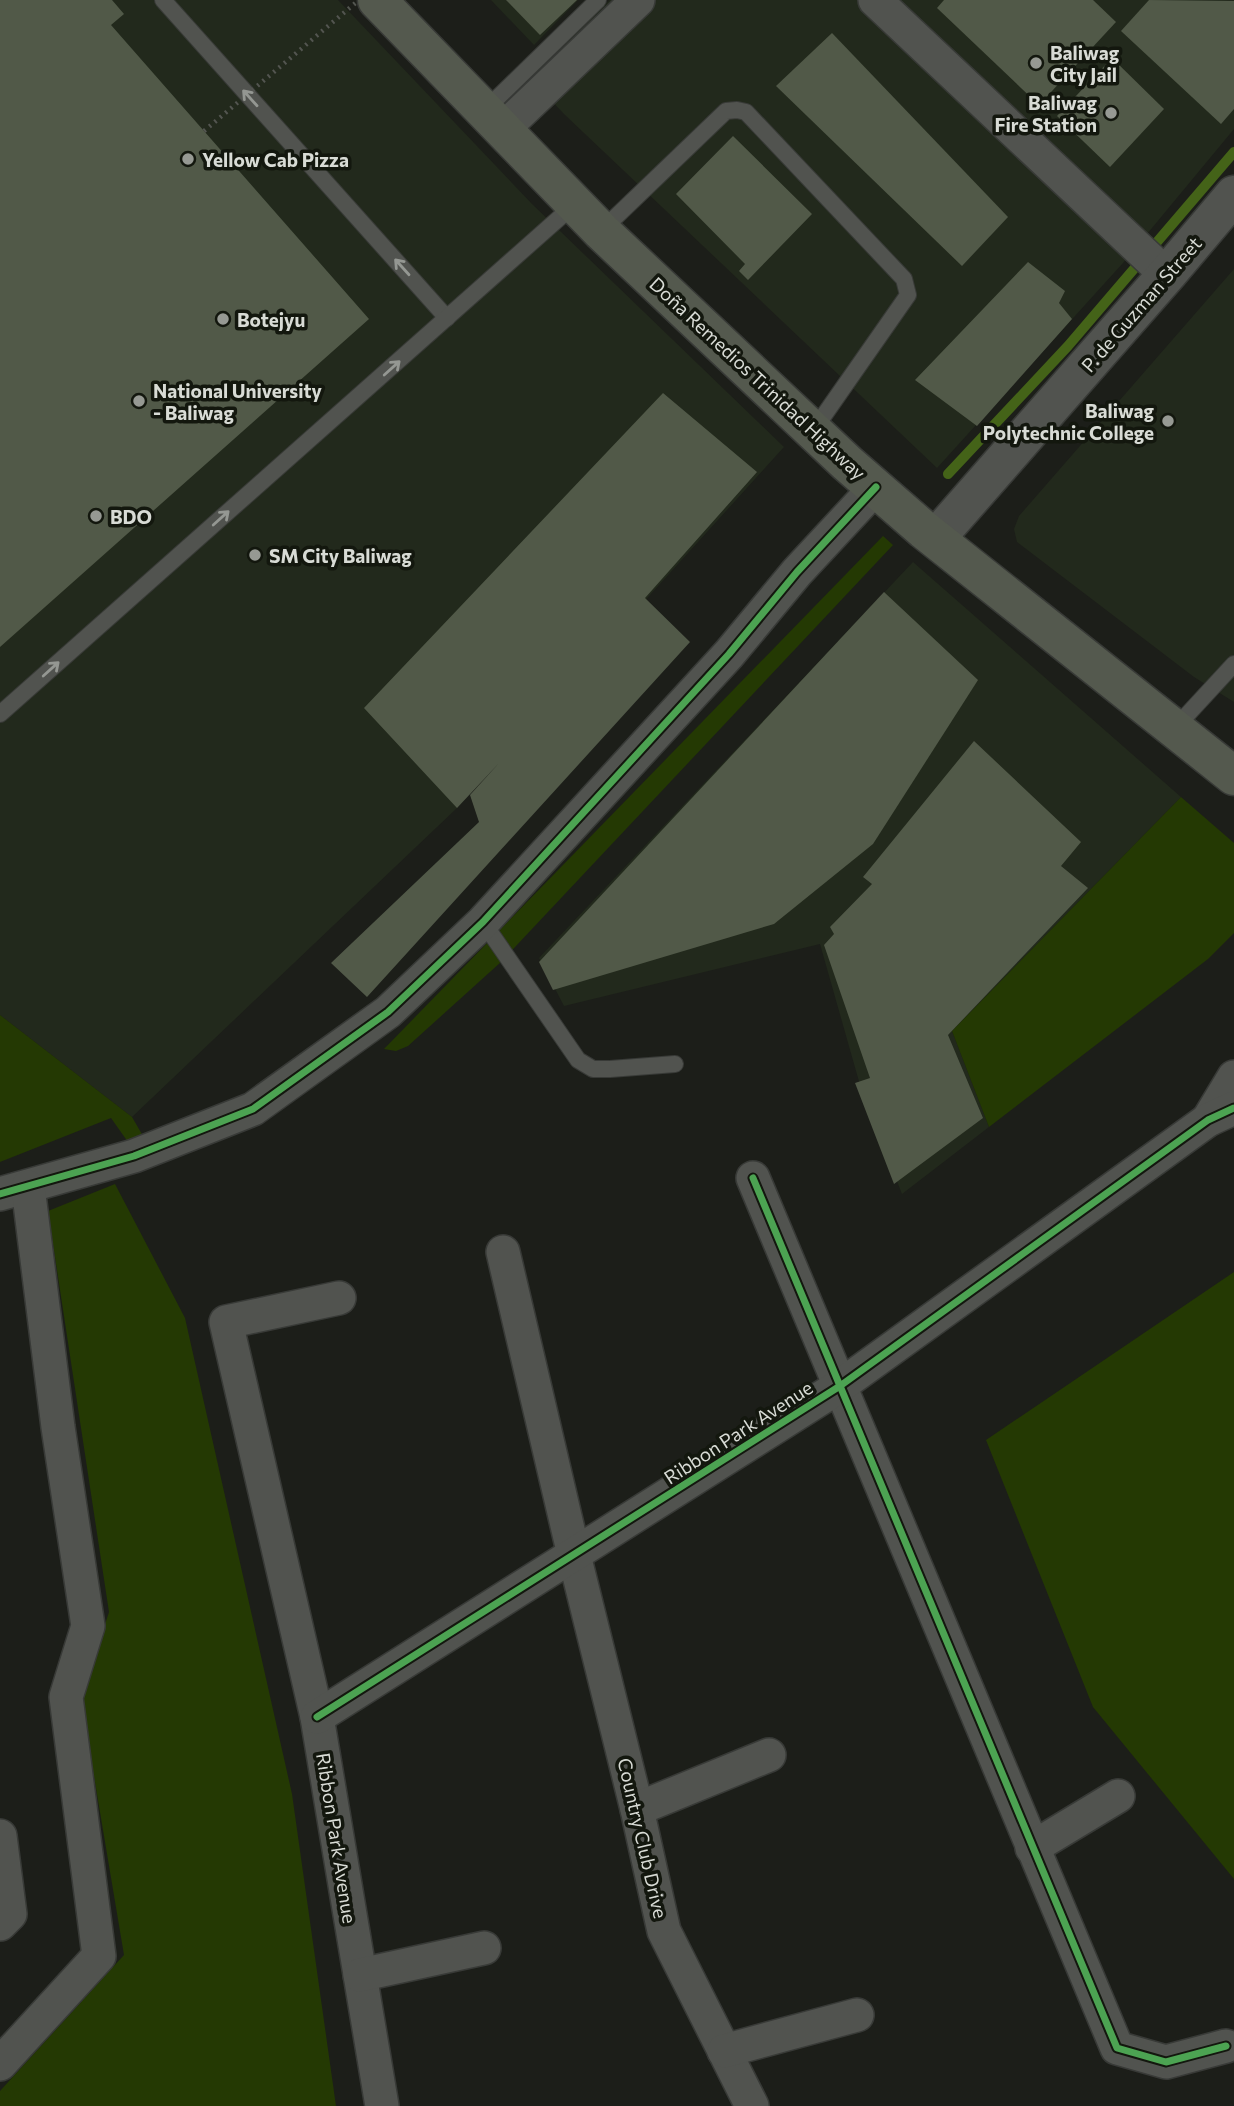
<svg xmlns="http://www.w3.org/2000/svg" width="1234" height="2106" font-family="Commissioner,sans-serif">
  <style>
    .built { fill: #22291c }
    .green { fill: #243903 }
    .lines { fill: none; stroke-linecap: round; stroke-linejoin: round }
    .stream { stroke: #446318; stroke-width: 10 }
    .building { fill: #515948 }
    .service-casing { stroke: #383a37; stroke-width: 18 }
    .minor-casing { stroke: #383a37; stroke-width: 36 }
    .tertiary-casing { stroke: #383a37; stroke-width: 41 }
    .trunk-casing { stroke: #383a37; stroke-width: 41 }
    .service { stroke: #51534f; stroke-width: 16 }
    .minor { stroke: #51534f; stroke-width: 33 }
    .tertiary { stroke: #51534f; stroke-width: 38 }
    .trunk { stroke: #54594e; stroke-width: 38 }
    .path-bridge { stroke: #535550; stroke-width: 4.5; stroke-dasharray: 2 5; stroke-linecap: butt }
    .cycleway-casing { stroke: #13170e; stroke-width: 11 }
    .cycleway { stroke: #4ca352; stroke-width: 7 }
    .oneway { stroke: #949792 }
    .poi-dot { fill: #969993; stroke: #13170e; stroke-width: 2.5 }
    .labels { text-anchor: middle; dominant-baseline: central; stroke-width: 7; stroke-linejoin: round; paint-order: stroke }
    .poi-label { font-size: 19px; font-weight: bold; fill: #d8dbd5; stroke: #13170e; text-anchor: start }
    .street-label { font-size: 19px; fill: #d8dbd5; stroke: #13170e }
  </style>
  <rect width="100%" height="100%" fill="#1c1e19"/>
  <!-- built -->
  <g class="built">
    <polygon points="0,0 338,0 532,204 784,447 457,808 132,1117 0,1015"/>
    <polygon points="491,0 578,0 534,45"/>
    <polygon points="610,0 1234,0 1234,129 1123,263 937,468 564,114 530,78"/>
    <polygon points="1234,269 1234,702 1194,677 1017,542 1014,529 1019,516"/>
    <polygon points="913,562 1181,797 952,1031 989,1127 902,1194 862,1092 820,944 564,1006 539,958"/>
  </g>
  <!-- green -->
  <g class="green">
    <polygon points="883,536 893,545 501,962 408,1046 396,1051 384,1049"/>
    <polygon points="1181,797 1234,843 1234,933 1208,959 989,1127 952,1031"/>
    <polygon points="0,1015 132,1117 143,1136 128,1142 111,1118 0,1162"/>
    <polygon points="115,1184 185,1318 292,1794 336,2106 0,2106 0,2091 124,1955 81,1699 109,1612 48,1211"/>
    <polygon points="1234,1272 1234,1879 1093,1707 986,1440"/>
  </g>
  <g class="lines">
    <!-- stream -->
    <polyline class="stream" points="948,474 1068,346 1234,152"/>
  </g>
  <!-- building -->
  <g class="building">
    <polygon points="0,0 112,0 124,14 111,25 369,319 0,647"/>
    <polygon points="506,0 577,0 540,35"/>
    <polygon points="944,0 1093,0 1116,22 1039,105 937,8"/>
    <polygon points="1149,0 1234,1 1234,109 1221,124 1121,31"/>
    <polygon points="832,33 1008,217 962,266 776,86"/>
    <polygon points="1112,58 1164,109 1110,167 1057,116"/>
    <polygon points="733,136 812,214 748,280 739,271 745,264 676,194"/>
    <polygon points="1028,262 1065,291 1059,303 1072,319 977,426 915,380"/>
    <polygon points="663,393 757,472 645,598 690,642 367,997 331,963 479,822 470,795 500,762 457,808 364,708"/>
    <polygon points="884,592 978,680 873,844 774,924 553,990 539,962"/>
    <polygon points="974,741 1081,842 1061,866 1088,888 948,1035 983,1118 894,1184 855,1083 870,1078 824,945 834,934 830,927 872,884 863,877"/>
  </g>
  <g class="lines">
    <defs>
      <g id="service">
        <polyline points="163,0 447,318"/>
        <polyline points="484,111 598,0"/>
        <polyline points="601,231 726,111 737,110 746,112 904,279 908,295 813,431"/>
        <polyline points="0,714 575,204"/>
        <polyline points="1174,729 1234,664"/>
        <polyline points="483,922 578,1060 593,1069 610,1069 675,1064"/>
      </g>
      <g id="minor">
        <polyline points="875,0 1154,263 1169,272"/>
        <polyline points="502,130 638,0"/>
        <polyline points="1208,1120 1234,1077"/>
        <polyline points="753,1178 1117,2048 1166,2062 1226,2046"/>
        <polyline points="0,1194 134,1156 253,1109 388,1012 483,922 729,654 797,572 876,487"/>
        <polyline points="503,1252 574,1555 637,1809 664,1931 752,2106"/>
        <polyline points="339,1298 226,1322 317,1717 382,2106"/>
        <polyline points="317,1717 840,1386 1208,1120 1234,1108"/>
        <polyline points="637,1809 769,1755"/>
        <polyline points="0,1836 10,1914 0,1924"/>
        <polyline points="1032,1848 1118,1796"/>
        <polyline points="360,1975 484,1948"/>
        <polyline points="724,2051 857,2015"/>
        <polyline points="0,2064 99,1956 66,1697 88,1626 58,1427 28,1187"/>
      </g>
      <polyline id="tertiary" points="936,538 1169,272 1234,195"/>
      <polyline id="trunk" points="377,0 601,231 847,463 924,530 1234,776"/>
    </defs>
    <!-- service casing -->
    <use href="#service" class="service-casing"/>
    <!-- minor casing -->
    <use href="#minor" class="minor-casing"/>
    <!-- tertiary casing -->
    <use href="#tertiary" class="tertiary-casing"/>
    <!-- trunk casing -->
    <use href="#trunk" class="trunk-casing"/>
    <!-- service -->
    <use href="#service" class="service"/>
    <!-- minor -->
    <use href="#minor" class="minor"/>
    <!-- tertiary -->
    <use href="#tertiary" class="tertiary"/>
    <!-- trunk -->
    <use href="#trunk" class="trunk"/>
    <!-- path-bridge -->
    <polyline class="path-bridge" points="204,131 359,0"/>
    <defs>
      <g id="cycleway">
        <polyline points="753,1178 1117,2048 1166,2062 1226,2046"/>
        <polyline points="0,1194 134,1156 253,1109 388,1012 483,922 729,654 797,572 876,487"/>
        <polyline points="317,1717 840,1386 1208,1120 1234,1108"/>
      </g>
    </defs>
    <!-- cycleway casing -->
    <use href="#cycleway" class="cycleway-casing"/>
    <!-- cycleway -->
    <use href="#cycleway" class="cycleway"/>
  </g>
  <!-- one-way arrows -->
  <defs><path id="oneway-shaft" d="M-6 0H5M1.5-3L5.5 0L1.5 3" fill="none" stroke-width="1.6" stroke-linecap="round" stroke-linejoin="round" transform="scale(1.75)"/></defs>
  <g class="oneway">
    <use href="#oneway-shaft" transform="translate(250 98) rotate(-132)"/>
    <use href="#oneway-shaft" transform="translate(402 267) rotate(-132)"/>
    <use href="#oneway-shaft" transform="translate(392 368) rotate(-42)"/>
    <use href="#oneway-shaft" transform="translate(221 518) rotate(-42)"/>
    <use href="#oneway-shaft" transform="translate(51 669) rotate(-42)"/>
  </g>
  <!-- markers -->
  <g class="poi-dot">
    <circle cx="1036" cy="63" r="7"/>
    <circle cx="1111" cy="113" r="7"/>
    <circle cx="188" cy="159" r="7"/>
    <circle cx="223" cy="319" r="7"/>
    <circle cx="139" cy="401" r="7"/>
    <circle cx="1168" cy="421" r="7"/>
    <circle cx="96" cy="516" r="7"/>
    <circle cx="255" cy="555" r="7"/>
  </g>
  <g class="labels">
    <!-- poi labels -->
    <g class="poi-label">
      <text x="1050" y="52">Baliwag<tspan x="1050" dy="22">City Jail</tspan></text>
      <text x="1097" y="102" text-anchor="end">Baliwag<tspan x="1097" dy="22">Fire Station</tspan></text>
      <text x="202" y="159">Yellow Cab Pizza</text>
      <text x="237" y="319">Botejyu</text>
      <text x="153" y="390">National University<tspan x="153" dy="22">- Baliwag</tspan></text>
      <text x="1154" y="410" text-anchor="end">Baliwag<tspan x="1154" dy="22">Polytechnic College</tspan></text>
      <text x="110" y="516">BDO</text>
      <text x="269" y="555">SM City Baliwag</text>
    </g>
    <!-- street labels -->
    <g class="street-label">
      <text transform="translate(1141 304) rotate(-49)">P. de Guzman Street</text>
      <text transform="translate(758 378) rotate(43)">Doña Remedios Trinidad Highway</text>
      <text transform="translate(738 1432) rotate(-33)">Ribbon Park Avenue</text>
      <text transform="translate(337 1838) rotate(81)">Ribbon Park Avenue</text>
      <text transform="translate(643 1838) rotate(77)">Country Club Drive</text>
    </g>
  </g>
</svg>
